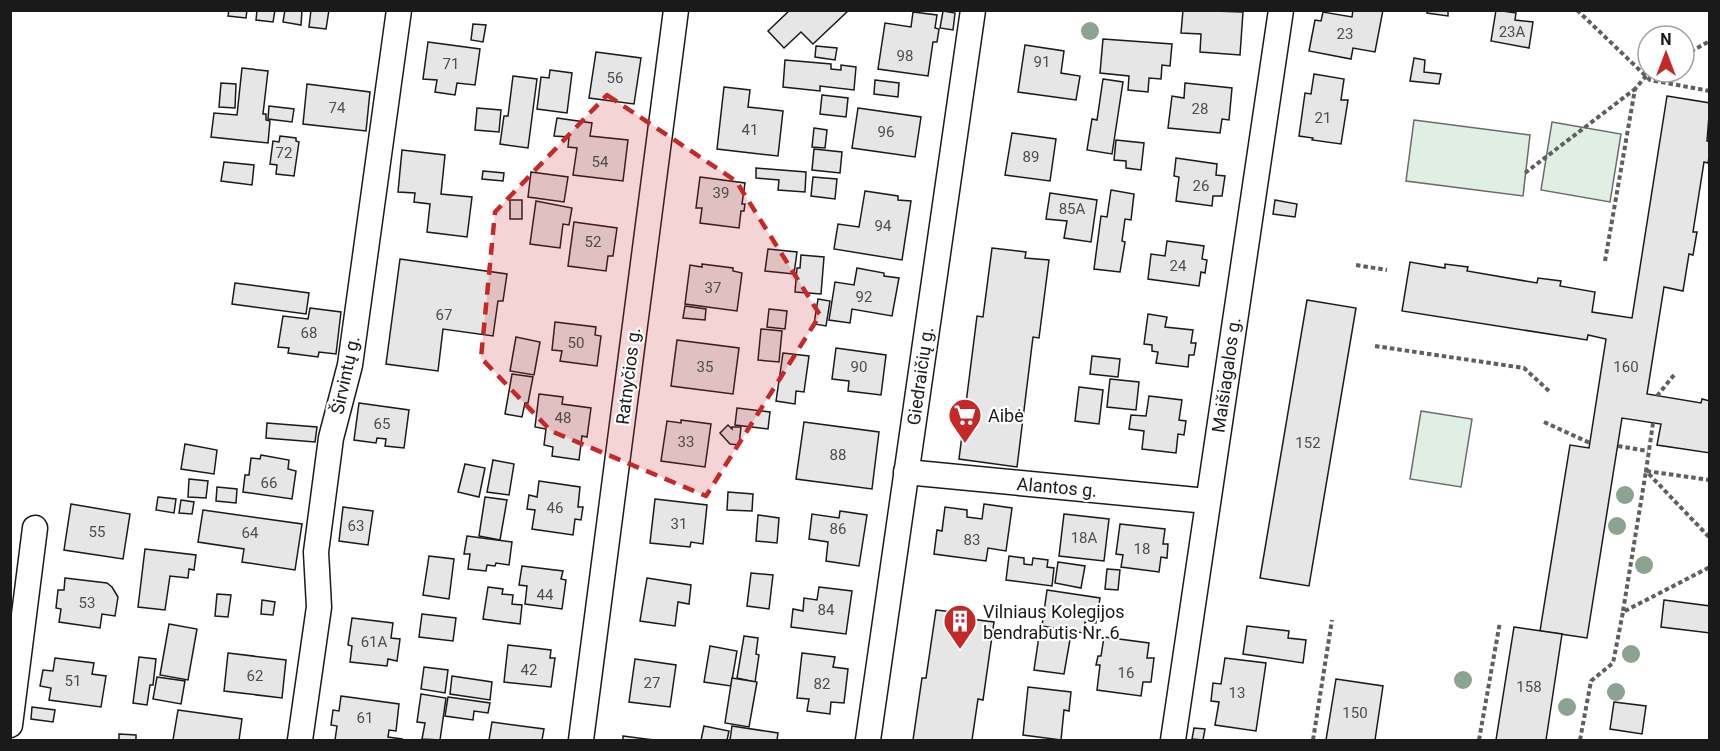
<svg xmlns="http://www.w3.org/2000/svg" width="1720" height="751" font-family="Roboto,sans-serif">
  <style>
    .green { fill: #e0efe3; stroke: #6a6a6a; stroke-width: 1.5 }
    .building { fill: #e6e6e6; stroke: #1a1a1a; stroke-width: 1.5 }
    .lines { fill: none; stroke-linecap: round; stroke-linejoin: round }
    .minor-casing { stroke: #1a1a1a; stroke-width: 27 }
    .path { stroke: #5f5f5f; stroke-width: 4; stroke-dasharray: 4.5 3; stroke-linecap: butt }
    .minor { stroke: #fff; stroke-width: 24 }
    .tree { fill: #8aa48f }
    .marked { fill: #c62828; fill-opacity: 0.2; stroke: #c62828; stroke-width: 4.5; stroke-dasharray: 12 8; stroke-linejoin: round }
    .labels { text-anchor: middle; dominant-baseline: central; stroke-width: 4.5; stroke-linejoin: round; paint-order: stroke }
    .number-label { font-size: 15px; fill: #4d4d4d }
    .street-label { font-size: 18px; fill: #1a1a1a; stroke: #fff }
    .poi-label { font-size: 18px; fill: #1a1a1a; stroke: #fff; text-anchor: start }
  </style>
  <rect width="100%" height="100%" fill="#fff"/>
  <!-- green -->
  <g class="green">
    <polygon points="1414,120 1530,135 1523,196 1406,181"/>
    <polygon points="1552,122 1621,134 1610,202 1541,190"/>
    <polygon points="1421,411 1472,419 1461,487 1410,479"/>
  </g>
  <!-- building -->
  <g class="building">
    <polygon points="229,10 247,10 246,18 228,16"/>
    <polygon points="257,10 275,10 273,22 256,20"/>
    <polygon points="285,10 302,10 301,25 283,22"/>
    <polygon points="311,10 329,10 326,29 309,27"/>
    <polygon points="790,10 849,10 813,44 801,32 784,48 768,31"/>
    <polygon points="1183,10 1243,12 1240,55 1200,52 1201,34 1181,33"/>
    <polygon points="1353,10 1383,10 1375,52 1353,48 1351,59 1309,51 1315,20 1321,21 1323,12 1352,17"/>
    <polygon points="1427,10 1448,10 1448,16 1427,13"/>
    <polygon points="1496,10 1516,13 1515,20 1533,22 1529,48 1491,41"/>
    <polygon points="943,11 955,13 953,30 940,28"/>
    <polygon points="913,12 937,15 935,28 939,29 937,42 933,42 928,76 878,69 885,23 911,27"/>
    <polygon points="473,24 486,25 483,42 471,40"/>
    <polygon points="1103,39 1172,44 1170,66 1162,65 1161,79 1149,78 1148,92 1128,90 1129,76 1100,73"/>
    <polygon points="428,42 480,49 475,85 457,83 455,95 435,92 437,80 423,79"/>
    <polygon points="1025,45 1064,51 1061,73 1080,76 1076,100 1018,92"/>
    <polygon points="816,46 837,48 835,60 815,57"/>
    <polygon points="596,52 641,58 634,104 589,98"/>
    <polygon points="1414,58 1425,60 1424,72 1441,74 1439,84 1410,81"/>
    <polygon points="785,60 831,64 831,69 841,70 841,65 856,67 854,90 820,86 820,91 783,87"/>
    <polygon points="242,68 268,71 263,114 266,114 266,120 270,121 268,143 211,137 214,113 237,115"/>
    <polygon points="550,70 572,73 567,113 537,109 541,77 549,78"/>
    <polygon points="1314,74 1344,79 1341,100 1348,100 1341,144 1312,140 1313,138 1299,136 1305,93 1311,94"/>
    <polygon points="513,76 537,79 528,148 500,144 504,116 508,116"/>
    <polygon points="1103,79 1123,82 1112,154 1087,150 1092,119 1097,120"/>
    <polygon points="875,80 899,83 898,97 874,94"/>
    <polygon points="221,83 236,84 235,108 219,107"/>
    <polygon points="1185,83 1232,88 1229,120 1222,119 1220,133 1168,128 1172,96 1184,98"/>
    <polygon points="307,84 370,92 366,131 303,124"/>
    <polygon points="724,87 750,90 748,107 783,111 778,156 717,149"/>
    <polygon points="822,95 848,98 846,117 820,114"/>
    <polygon points="1667,96 1710,103 1707,141 1710,142 1710,152 1708,163 1704,162 1693,232 1697,232 1693,255 1689,254 1683,291 1664,287 1647,394 1701,403 1702,399 1710,401 1710,453 1657,445 1661,424 1622,418 1587,638 1540,631 1570,445 1589,448 1606,339 1588,335 1587,340 1402,311 1410,262 1445,268 1445,264 1468,267 1467,271 1537,283 1538,278 1561,281 1560,286 1595,292 1592,312 1632,318"/>
    <polygon points="269,106 294,109 292,122 268,119"/>
    <polygon points="477,108 501,110 499,132 475,130"/>
    <polygon points="858,108 921,117 915,157 852,148"/>
    <polygon points="557,118 592,123 590,136 628,140 623,181 573,175 577,148 568,147 569,137 554,136"/>
    <polygon points="814,128 827,130 825,148 812,147"/>
    <polygon points="1012,133 1056,139 1050,181 1005,175"/>
    <polygon points="280,136 296,138 296,141 299,142 294,176 276,174 277,165 270,164 273,141 279,142"/>
    <polygon points="1116,140 1144,143 1141,170 1126,168 1126,161 1114,160"/>
    <polygon points="814,149 842,152 840,173 812,170"/>
    <polygon points="402,150 445,155 441,194 472,197 467,237 427,232 430,204 414,202 415,193 398,192"/>
    <polygon points="1176,158 1217,164 1216,175 1225,176 1222,196 1213,196 1212,206 1176,201 1179,177 1174,176"/>
    <polygon points="224,162 254,165 252,185 221,181"/>
    <polygon points="756,168 806,172 805,192 778,190 779,180 756,178"/>
    <polygon points="483,171 504,173 503,181 482,179"/>
    <polygon points="531,172 568,177 564,202 528,197"/>
    <polygon points="700,177 745,183 742,204 745,204 744,211 741,211 739,228 700,223 702,208 696,208"/>
    <polygon points="813,177 837,179 835,199 811,196"/>
    <polygon points="1111,190 1134,194 1131,220 1125,219 1122,241 1125,242 1120,272 1094,269 1101,216 1107,217"/>
    <polygon points="865,191 898,196 898,200 911,201 902,260 834,249 838,224 859,227"/>
    <polygon points="1050,193 1097,200 1091,242 1064,238 1067,221 1046,219"/>
    <rect x="510" y="200" width="12" height="19"/>
    <polygon points="1275,200 1297,204 1295,217 1273,214"/>
    <polygon points="536,201 572,208 569,225 563,224 560,248 530,244"/>
    <polygon points="574,222 617,228 613,256 608,256 606,271 568,266"/>
    <polygon points="1167,241 1204,246 1202,259 1207,260 1205,273 1201,272 1199,286 1148,279 1151,254 1165,256"/>
    <polygon points="992,248 1026,252 1025,258 1049,260 1039,338 1033,337 1017,467 959,459 977,316 983,317"/>
    <polygon points="768,249 797,252 794,274 765,271"/>
    <polygon points="801,255 824,257 821,294 795,292 797,268 800,268"/>
    <polygon points="400,259 507,274 503,301 498,301 493,336 443,329 438,371 386,364"/>
    <polygon points="702,264 733,268 733,271 742,273 737,311 685,304 690,265 702,267"/>
    <polygon points="857,268 884,273 884,276 899,278 892,316 852,309 850,323 829,320 835,282 854,285"/>
    <polygon points="235,283 309,293 306,314 232,304"/>
    <polygon points="818,299 830,301 826,326 814,324"/>
    <polygon points="1307,300 1356,308 1309,586 1260,578"/>
    <polygon points="685,306 706,309 705,320 683,318"/>
    <polygon points="310,308 341,312 336,354 319,352 318,357 288,353 289,348 278,347 283,316 308,319"/>
    <polygon points="769,309 787,311 785,329 767,327"/>
    <polygon points="1148,314 1167,317 1165,327 1193,330 1191,343 1196,343 1194,355 1189,355 1188,367 1156,363 1158,352 1152,351 1152,345 1144,344"/>
    <polygon points="555,322 596,327 595,335 601,336 597,366 560,361 562,351 552,350"/>
    <polygon points="761,329 782,331 779,362 758,360"/>
    <polygon points="516,337 540,342 534,375 510,371"/>
    <polygon points="677,340 739,348 733,394 671,386"/>
    <polygon points="836,348 886,355 881,395 848,391 849,381 832,379"/>
    <polygon points="783,353 809,356 804,392 796,391 795,404 776,401"/>
    <polygon points="1092,356 1120,359 1118,377 1090,374"/>
    <polygon points="512,374 533,377 528,403 525,403 522,417 505,414"/>
    <polygon points="1110,379 1139,382 1136,410 1107,407"/>
    <polygon points="1079,387 1103,390 1099,424 1075,421"/>
    <polygon points="539,394 563,397 562,404 591,408 587,437 582,436 579,460 552,456 553,447 544,445 546,429 535,427"/>
    <polygon points="1149,396 1182,400 1179,420 1186,421 1184,435 1178,434 1176,453 1142,449 1144,431 1129,429 1131,415 1146,416"/>
    <polygon points="359,403 409,410 404,448 385,446 386,439 377,438 376,443 354,440"/>
    <polygon points="737,408 770,412 768,429 735,425"/>
    <polygon points="681,420 711,424 705,467 661,461 667,421 681,423"/>
    <polygon points="804,422 879,432 872,489 796,479"/>
    <polygon points="267,423 317,427 315,442 266,438"/>
    <polygon points="728,425 732,429 732,427 741,427 739,445 730,444 720,433"/>
    <polygon points="185,444 217,450 214,474 181,469"/>
    <polygon points="261,455 289,460 288,469 296,471 292,499 243,492 245,475 249,475 251,458 260,459"/>
    <polygon points="493,460 514,464 509,495 487,492"/>
    <polygon points="465,464 485,468 479,497 458,492"/>
    <polygon points="189,479 208,481 206,498 188,497"/>
    <polygon points="539,481 580,487 578,507 583,507 581,520 575,519 573,535 532,529 535,510 527,509 529,495 537,497"/>
    <polygon points="217,487 237,489 236,503 216,501"/>
    <polygon points="728,492 753,494 752,511 727,510"/>
    <polygon points="158,497 176,499 174,513 156,510"/>
    <polygon points="485,497 507,500 500,540 479,536"/>
    <polygon points="655,499 707,505 703,544 691,542 690,547 650,543"/>
    <polygon points="181,500 194,502 192,514 179,513"/>
    <polygon points="71,504 130,514 123,559 64,550"/>
    <polygon points="984,504 1012,508 1006,551 988,548 986,561 934,554 937,530 942,531 945,507 967,510 967,517 982,519"/>
    <polygon points="343,507 373,511 368,545 339,541"/>
    <polygon points="203,510 302,524 295,570 242,562 244,549 198,542"/>
    <polygon points="840,511 867,515 859,566 826,561 828,542 809,539 812,514 839,518"/>
    <polygon points="1064,514 1109,519 1104,561 1059,556"/>
    <polygon points="758,515 779,518 777,543 756,541"/>
    <polygon points="1120,524 1165,529 1163,544 1168,544 1167,558 1161,557 1159,572 1121,567 1123,555 1116,554"/>
    <polygon points="467,536 512,542 509,565 496,563 495,566 487,565 486,571 468,569 470,554 464,554"/>
    <polygon points="145,549 196,555 194,570 189,569 188,578 170,576 165,610 138,607"/>
    <polygon points="429,556 454,559 449,599 423,595"/>
    <polygon points="1009,556 1024,558 1024,564 1032,565 1033,558 1048,560 1047,567 1054,568 1052,586 1006,580"/>
    <polygon points="1058,562 1085,566 1081,588 1055,583"/>
    <polygon points="522,566 563,571 561,579 566,580 562,609 525,604 527,586 519,585"/>
    <polygon points="1107,569 1120,570 1118,590 1105,589"/>
    <polygon points="751,573 773,575 769,609 747,606"/>
    <polygon points="65,578 107,583 112,587 118,597 115,616 102,614 100,628 59,622 61,609 56,608 58,590 64,590"/>
    <polygon points="647,578 691,585 689,604 678,602 675,626 640,621"/>
    <polygon points="488,587 503,589 502,594 513,595 512,604 522,605 520,624 483,619"/>
    <polygon points="819,587 852,591 846,634 791,627 793,609 803,611 804,598 817,600"/>
    <polygon points="1047,590 1100,598 1096,623 1085,622 1083,633 1042,626"/>
    <polygon points="217,594 231,595 228,617 215,616"/>
    <polygon points="262,600 275,602 273,615 261,614"/>
    <polygon points="1664,600 1710,606 1710,633 1661,627"/>
    <polygon points="936,610 971,614 971,619 994,622 983,700 978,699 972,740 913,740 922,678 926,678"/>
    <polygon points="422,614 456,618 453,641 419,637"/>
    <polygon points="352,618 393,623 391,638 400,639 397,661 388,659 387,666 350,662 352,646 348,645"/>
    <polygon points="169,624 197,629 188,680 160,675"/>
    <polygon points="1247,626 1289,631 1288,638 1306,640 1303,663 1243,654"/>
    <polygon points="1514,627 1562,634 1546,740 1496,740"/>
    <polygon points="1040,629 1071,634 1064,674 1034,670"/>
    <polygon points="744,636 758,638 756,654 759,655 755,682 737,678"/>
    <polygon points="1104,637 1149,643 1147,658 1154,658 1151,682 1143,682 1141,696 1097,690 1100,665 1096,665 1098,656 1101,656"/>
    <polygon points="508,645 551,650 550,658 555,658 551,687 504,682"/>
    <polygon points="710,646 737,651 731,686 704,682"/>
    <polygon points="228,653 286,660 282,698 224,691"/>
    <polygon points="802,653 835,657 833,667 848,669 844,703 831,702 830,714 807,711 809,699 797,698"/>
    <polygon points="139,657 156,659 153,685 150,685 147,705 133,703"/>
    <polygon points="55,658 94,663 92,674 106,676 101,707 49,700 51,688 40,686 43,670 53,671"/>
    <polygon points="1225,658 1266,663 1256,731 1215,725 1219,702 1211,701 1213,683 1221,684"/>
    <polygon points="635,659 676,665 670,707 629,702"/>
    <polygon points="424,667 448,670 445,693 421,689"/>
    <polygon points="452,676 492,682 490,700 450,694"/>
    <polygon points="157,677 185,681 181,704 153,699"/>
    <polygon points="732,678 757,682 749,727 725,723"/>
    <polygon points="1336,679 1383,686 1375,740 1326,740"/>
    <polygon points="1028,687 1071,692 1069,711 1064,710 1061,740 1023,735"/>
    <polygon points="421,694 446,698 440,740 422,739 425,723 417,722"/>
    <polygon points="341,696 399,704 396,731 389,730 388,737 402,739 402,740 335,740 337,726 331,725 333,710 339,711"/>
    <polygon points="448,697 490,703 488,713 474,711 473,720 445,716"/>
    <polygon points="1614,702 1646,706 1642,734 1610,729"/>
    <polygon points="32,707 55,710 53,722 31,719"/>
    <polygon points="178,710 242,719 239,740 173,740"/>
    <polygon points="492,722 544,729 542,740 489,740"/>
    <polygon points="704,726 729,731 727,740 701,740"/>
    <polygon points="732,726 778,733 777,740 730,740"/>
    <polygon points="1194,728 1205,729 1203,740 1192,739"/>
    <polygon points="119,734 136,735 136,740 119,740"/>
    <polygon points="623,736 654,740 623,740"/>
  </g>
  <g class="lines">
    <defs>
      <g id="minor">
        <polyline points="906,472 1207,501"/>
        <polyline points="10,725 35,528"/>
        <polyline points="300,740 319,607 316,552 331,438 350,365 399,10"/>
        <polyline points="581,740 676,10"/>
        <polyline points="868,740 973,10"/>
        <polyline points="1173,740 1281,10"/>
      </g>
    </defs>
    <!-- minor casing -->
    <use href="#minor" class="minor-casing"/>
    <!-- path -->
    <g class="path">
      <polyline points="1577,10 1650,80 1710,91"/>
      <polyline points="1684,55 1710,41"/>
      <polyline points="1525,173 1635,89"/>
      <polyline points="1605,261 1635,89 1646,76 1654,72"/>
      <polyline points="1356,265 1387,270"/>
      <polyline points="1375,346 1524,368 1549,391"/>
      <polyline points="1657,396 1674,375"/>
      <polyline points="1544,422 1590,443"/>
      <polyline points="1653,423 1646,471 1710,538"/>
      <polyline points="1618,446 1648,451"/>
      <polyline points="1623,611 1646,471 1710,480"/>
      <polyline points="1313,740 1332,620"/>
      <polyline points="1479,740 1500,622"/>
      <polyline points="1580,740 1591,681 1613,663 1623,612 1710,567"/>
    </g>
    <!-- minor -->
    <use href="#minor" class="minor"/>
  </g>
  <!-- trees -->
  <g class="tree">
    <circle cx="1090" cy="31" r="9"/>
    <circle cx="1625" cy="495" r="9"/>
    <circle cx="1617" cy="526" r="9"/>
    <circle cx="1644" cy="565" r="9"/>
    <circle cx="1631" cy="654" r="9"/>
    <circle cx="1463" cy="680" r="9"/>
    <circle cx="1616" cy="692" r="9"/>
    <circle cx="1567" cy="707" r="9"/>
  </g>
  <!-- marked area -->
  <path class="marked" d="M607,95L736,181L820,315L706,496L551,431L481,358L495,212Z"/>
  <!-- icons -->
  <defs>
    <symbol id="supermarket-pin" viewBox="-11 -11 22 30"><path d="M0 17L-7.5 6A9.5 9.5 0 1 1 7.5 6Z" fill="#c62828" stroke="#fff"/><path d="M-6-5.5h2.5l.6 2H6L4.5 2H-2.5L-4.4-4H-6ZM-1.5 3.2a1.3 1.3 0 1 0 .1 0ZM3 3.2a1.3 1.3 0 1 0 .1 0Z" fill="#fff"/></symbol>
    <symbol id="building-pin" viewBox="-11 -11 22 30"><path d="M0 17L-7.5 6A9.5 9.5 0 1 1 7.5 6Z" fill="#c62828" stroke="#fff"/><path d="M-4-6H4V6H1V3H-1V6H-4ZM-2.5-4.3h1.7v1.8h-1.7ZM.8-4.3h1.7v1.8H.8ZM-2.5-1h1.7V.8h-1.7ZM.8-1h1.7V.8H.8Z" fill="#fff"/></symbol>
  </defs>
  <g fill-rule="evenodd">
    <use href="#supermarket-pin" x="946" y="396" width="38" height="52"/>
    <use href="#building-pin" x="941" y="602" width="38" height="52"/>
  </g>
  <g class="labels">
    <!-- number labels -->
    <g class="number-label">
      <text x="1512" y="32">23A</text>
      <text x="1345" y="34">23</text>
      <text x="905" y="56">98</text>
      <text x="1042" y="62">91</text>
      <text x="451" y="64">71</text>
      <text x="615" y="78">56</text>
      <text x="337" y="108">74</text>
      <text x="1200" y="109">28</text>
      <text x="1323" y="118">21</text>
      <text x="750" y="130">41</text>
      <text x="886" y="132">96</text>
      <text x="284" y="153">72</text>
      <text x="1031" y="157">89</text>
      <text x="600" y="162">54</text>
      <text x="1201" y="186">26</text>
      <text x="721" y="193">39</text>
      <text x="1072" y="209">85A</text>
      <text x="883" y="226">94</text>
      <text x="593" y="242">52</text>
      <text x="1178" y="266">24</text>
      <text x="713" y="288">37</text>
      <text x="864" y="297">92</text>
      <text x="444" y="315">67</text>
      <text x="309" y="333">68</text>
      <text x="576" y="343">50</text>
      <text x="705" y="367">35</text>
      <text x="859" y="367">90</text>
      <text x="1626" y="367">160</text>
      <text x="563" y="418">48</text>
      <text x="382" y="424">65</text>
      <text x="686" y="442">33</text>
      <text x="1308" y="443">152</text>
      <text x="838" y="455">88</text>
      <text x="269" y="483">66</text>
      <text x="555" y="508">46</text>
      <text x="679" y="524">31</text>
      <text x="356" y="526">63</text>
      <text x="838" y="529">86</text>
      <text x="97" y="532">55</text>
      <text x="250" y="533">64</text>
      <text x="1084" y="538">18A</text>
      <text x="972" y="540">83</text>
      <text x="1142" y="549">18</text>
      <text x="545" y="595">44</text>
      <text x="87" y="603">53</text>
      <text x="826" y="610">84</text>
      <text x="374" y="642">61A</text>
      <text x="529" y="670">42</text>
      <text x="1126" y="673">16</text>
      <text x="255" y="676">62</text>
      <text x="73" y="681">51</text>
      <text x="652" y="683">27</text>
      <text x="822" y="684">82</text>
      <text x="1529" y="687">158</text>
      <text x="1237" y="693">13</text>
      <text x="1355" y="713">150</text>
      <text x="365" y="718">61</text>
    </g>
    <!-- street labels -->
    <g class="street-label">
      <text transform="translate(345 375) rotate(-78)">Širvintų g.</text>
      <text transform="translate(1226 375) rotate(-82)">Maišiagalos g.</text>
      <text transform="translate(628 376) rotate(-83)">Ratnyčios g.</text>
      <text transform="translate(920 376) rotate(-82)">Giedraičių g.</text>
      <text transform="translate(1057 487) rotate(5)">Alantos g.</text>
    </g>
    <!-- poi labels -->
    <g class="poi-label">
      <text x="988" y="415">Aibė</text>
      <text x="983" y="611">Vilniaus Kolegijos<tspan x="983" dy="21">bendrabutis Nr. 6</tspan></text>
    </g>
  </g>
  <!-- border -->
  <rect width="1720" height="751" fill="none" stroke="#1a1a1a" stroke-width="24"/>
  <!-- north arrow -->
  <g transform="translate(1666 54)"><circle r="28" fill="#ffffff" stroke="#a3a3a3" stroke-width="1.5"/>
  <path d="M0-4.5L10 22L0 15L-10 22Z" fill="#c62828"/>
  <text y="-9" font-size="16" font-weight="bold" text-anchor="middle" fill="#1a1a1a">N</text>
  </g>
</svg>
